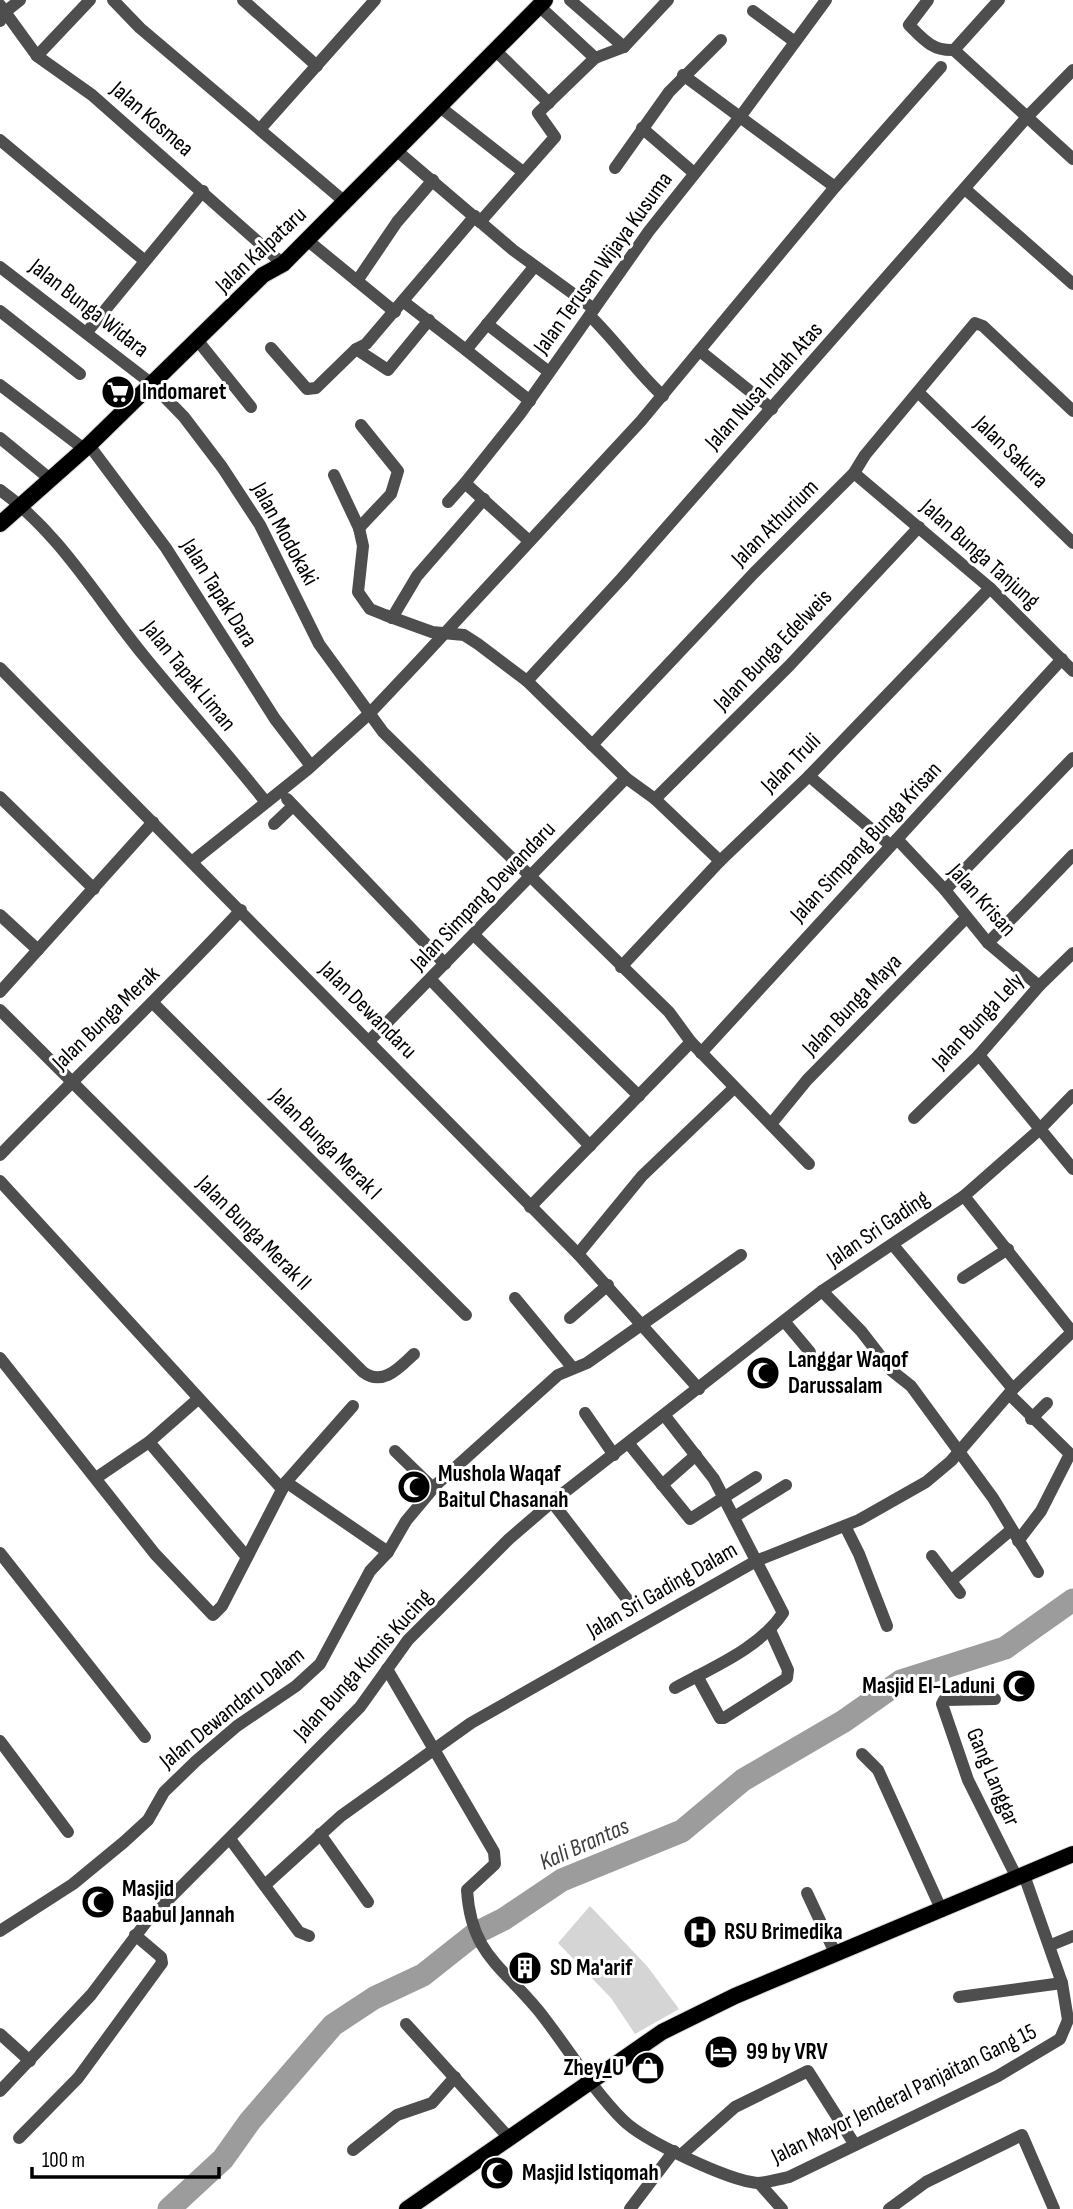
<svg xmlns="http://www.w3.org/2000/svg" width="1073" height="2209" font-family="'Sofia Sans Condensed',sans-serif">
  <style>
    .green { fill: #d5d5d5 }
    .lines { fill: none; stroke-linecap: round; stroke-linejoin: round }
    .river { stroke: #9c9c9c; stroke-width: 23 }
    .major-casing { stroke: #dbdbdb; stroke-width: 18 }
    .minor { stroke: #4e4e4e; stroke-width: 12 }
    .major { stroke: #000; stroke-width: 16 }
    .labels { text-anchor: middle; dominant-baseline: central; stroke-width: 6; stroke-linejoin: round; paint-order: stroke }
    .street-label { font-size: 23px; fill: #000; stroke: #fff }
    .poi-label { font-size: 23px; font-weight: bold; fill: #000; stroke: #fff; text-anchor: start }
    .water-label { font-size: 24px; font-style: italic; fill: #3d3d3d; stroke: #fff }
  </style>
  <rect width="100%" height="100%" fill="#fff"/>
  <!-- green -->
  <polygon class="green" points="590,1906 647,1966 679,2009 635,2034 611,1998 558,1943"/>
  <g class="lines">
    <!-- river -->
    <polyline class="river" points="169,2209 223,2159 250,2121 333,2025 374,1998 423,1975 476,1933 504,1919 562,1880 682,1831 743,1780 844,1721 901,1681 1005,1648 1073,1600"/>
    <defs>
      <g id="major">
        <polyline points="0,524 89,445 263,275 283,264 545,0"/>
        <polyline points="407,2209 662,2032 735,1996 1073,1854"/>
      </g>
    </defs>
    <!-- major casing -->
    <use href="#major" class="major-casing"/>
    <!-- minor -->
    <g class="minor">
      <polyline points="113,0 140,28 345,202"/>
      <polyline points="243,0 317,66"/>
      <polyline points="570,0 624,47"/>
      <path d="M928,0L909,25C923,39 932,51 954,50L1073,159"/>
      <polyline points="0,5 37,56 92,95 283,264"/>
      <polyline points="539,6 595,58"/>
      <polyline points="753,11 795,42"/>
      <polyline points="0,21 5,12 20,0"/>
      <polyline points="954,50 999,0"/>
      <polyline points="496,51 549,103"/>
      <polyline points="37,56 90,0"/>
      <polyline points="683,75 835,187"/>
      <polyline points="440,107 523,172"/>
      <polyline points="261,128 375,0"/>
      <polyline points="642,128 694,173"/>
      <polyline points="0,140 145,261"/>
      <polyline points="396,150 513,250 594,309"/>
      <polyline points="615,168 669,92 721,40"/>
      <polyline points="965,189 1073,284"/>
      <polyline points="480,222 555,137 538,113 595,58 624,47 668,0"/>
      <polyline points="307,240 395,312"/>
      <polyline points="0,267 152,384 184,417 222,467 260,525 319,644 383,732 669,1012 691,1042 809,1164"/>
      <polyline points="357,281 397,222 433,180"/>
      <polyline points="404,302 466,350 534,267"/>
      <polyline points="0,311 80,374"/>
      <path d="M590,316C616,341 636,371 663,396"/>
      <polyline points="487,324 549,372"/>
      <polyline points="87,332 203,191"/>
      <polyline points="198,341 251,407"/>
      <polyline points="271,348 307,389 316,388 356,349 366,344 475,216"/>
      <polyline points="356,349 388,370 429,320"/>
      <polyline points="466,350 530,401"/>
      <polyline points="700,351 772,409"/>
      <polyline points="0,385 84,449"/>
      <polyline points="918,392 1073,543"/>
      <polyline points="0,438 50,479"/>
      <polyline points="89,445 166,548 275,719 311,766"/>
      <polyline points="854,473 990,588 1073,671"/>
      <polyline points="334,475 359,528 363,546 358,592 370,609 385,615 432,632 464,635 478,644 527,681 626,778 655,799 720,861"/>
      <path d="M0,490C60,533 98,600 144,656C184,705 226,752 265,801"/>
      <polyline points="448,502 465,483"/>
      <polyline points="359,528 391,494 398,471 361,425"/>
      <polyline points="528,540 465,483 520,414 649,231 743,113 826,0"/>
      <polyline points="392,618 417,576 484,499"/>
      <polyline points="0,668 578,1254 699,1389"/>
      <polyline points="527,681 622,578 1028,116 1073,70"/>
      <polyline points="592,745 754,573 854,473 865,455 975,323 983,326 1073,411"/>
      <polyline points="809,776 890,845"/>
      <polyline points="0,797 94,889"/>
      <polyline points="287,799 445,964"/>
      <polyline points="655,799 789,666 919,527"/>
      <polyline points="274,824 293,806"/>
      <polyline points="897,839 945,890 988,943 1039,986"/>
      <polyline points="193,861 308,769 369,714 420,660 641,421 835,187 941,67"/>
      <polyline points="945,890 1073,758"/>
      <polyline points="0,915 38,950"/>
      <polyline points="474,935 639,1096"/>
      <polyline points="988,943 1073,855"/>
      <polyline points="621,967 720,861 809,776 990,588"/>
      <polyline points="431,980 590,1146"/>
      <polyline points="0,992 153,822"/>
      <polyline points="154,1004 466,1315"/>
      <path d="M0,1010L363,1372C383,1387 400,1367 414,1354"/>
      <polyline points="369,1041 626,778"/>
      <polyline points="701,1053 1062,659"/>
      <polyline points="979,1055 1073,1169"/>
      <polyline points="914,1118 979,1055 1039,986 1073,953"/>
      <polyline points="771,1124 807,1080 966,918"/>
      <path d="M0,1155C80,1073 163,994 241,910"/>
      <polyline points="0,1181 282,1489"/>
      <polyline points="964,1196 1073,1333"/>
      <polyline points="530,1207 691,1042"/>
      <polyline points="893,1245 1013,1389"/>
      <polyline points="578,1254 642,1176 734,1088"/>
      <polyline points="963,1278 1008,1249"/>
      <polyline points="822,1291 861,1331 892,1371 911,1386 993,1498 1038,1572"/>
      <polyline points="515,1298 572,1367"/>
      <polyline points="570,1318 608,1285"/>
      <polyline points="784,1321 810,1352"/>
      <polyline points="0,1358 155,1554 213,1615 222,1606 286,1482 353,1406"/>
      <polyline points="1009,1394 1070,1454 1041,1511 1018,1541"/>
      <polyline points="585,1413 614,1455"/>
      <path d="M665,1416L714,1479L783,1613C759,1649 711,1668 675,1688"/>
      <polyline points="1031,1419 1047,1403"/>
      <polyline points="149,1442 246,1556"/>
      <polyline points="629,1444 690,1519 756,1477"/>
      <polyline points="395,1451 433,1488"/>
      <polyline points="96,1478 149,1442 198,1399"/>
      <polyline points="286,1482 388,1552"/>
      <polyline points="662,1485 696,1455"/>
      <polyline points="552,1502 627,1599"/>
      <polyline points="734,1517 786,1485"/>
      <polyline points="845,1526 859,1554 887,1626"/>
      <polyline points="0,1553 145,1737"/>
      <polyline points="932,1556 960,1593"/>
      <polyline points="952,1580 1011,1530"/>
      <path d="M387,1669L494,1852L495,1864L467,1890C471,1954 502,1966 538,2010C567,2046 590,2087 623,2120C644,2141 728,2180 757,2183C767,2183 779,2179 789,2177L998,2076L1060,2039L1068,2020L1062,1983L1024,1875"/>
      <polyline points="697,1676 720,1718 724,1718 787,1678 788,1670 770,1630"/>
      <polyline points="995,1699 944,1700 942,1704 968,1780 1017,1878"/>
      <polyline points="0,1741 68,1832"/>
      <polyline points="862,1754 878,1770 942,1911"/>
      <polyline points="320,1834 368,1902"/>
      <polyline points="230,1839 299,1932 309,1936"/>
      <polyline points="265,1885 341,1816 471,1723 756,1561 859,1520 926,1482 951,1461 1013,1389 1073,1331"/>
      <polyline points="807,1893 836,1955"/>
      <polyline points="0,1931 73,1884 124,1842 148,1820 164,1792 196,1761 237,1726 296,1686 320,1664 370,1571 388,1552 406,1521 437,1484 558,1375 587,1363 741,1255"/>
      <polyline points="1051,1945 1073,1936"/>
      <polyline points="959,1997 1062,1983"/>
      <polyline points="406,2024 510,2139"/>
      <polyline points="0,2034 30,2061"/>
      <polyline points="0,2091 91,1995 147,1921 360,1707 408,1640 509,1539 552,1502 822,1291 964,1196 1039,1130 1073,1095"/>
      <polyline points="19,2138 78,2078 162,1963 161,1957 135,1935"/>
      <polyline points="353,2150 397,2115 432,2103 455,2077"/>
      <polyline points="682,2154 735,2107 808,2071 855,2145"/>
      <polyline points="759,2183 782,2209"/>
      <polyline points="630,2209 674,2151"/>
      <polyline points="889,2209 926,2182 1022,2135 1054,2209"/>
    </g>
    <!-- major -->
    <use href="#major" class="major"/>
  </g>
  <!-- icons -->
  <defs>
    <symbol id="supermarket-disc" viewBox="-11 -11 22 22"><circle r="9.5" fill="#000" stroke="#fff"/><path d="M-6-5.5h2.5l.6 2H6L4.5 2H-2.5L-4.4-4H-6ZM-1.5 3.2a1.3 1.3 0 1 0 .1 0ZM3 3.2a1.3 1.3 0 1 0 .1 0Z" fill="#fff"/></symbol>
    <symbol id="mosque-disc" viewBox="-11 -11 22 22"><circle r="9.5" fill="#000" stroke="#fff"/><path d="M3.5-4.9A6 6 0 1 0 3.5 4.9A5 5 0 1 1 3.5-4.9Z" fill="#fff"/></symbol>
    <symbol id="hospital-disc" viewBox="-11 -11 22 22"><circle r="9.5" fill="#000" stroke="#fff"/><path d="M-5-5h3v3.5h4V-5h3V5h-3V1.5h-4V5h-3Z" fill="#fff"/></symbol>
    <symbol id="building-disc" viewBox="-11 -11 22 22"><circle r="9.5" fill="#000" stroke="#fff"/><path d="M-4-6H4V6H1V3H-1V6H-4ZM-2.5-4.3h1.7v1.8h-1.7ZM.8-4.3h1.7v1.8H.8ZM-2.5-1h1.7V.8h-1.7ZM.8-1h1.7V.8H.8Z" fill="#fff"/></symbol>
    <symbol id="hotel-disc" viewBox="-11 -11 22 22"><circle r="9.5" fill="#000" stroke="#fff"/><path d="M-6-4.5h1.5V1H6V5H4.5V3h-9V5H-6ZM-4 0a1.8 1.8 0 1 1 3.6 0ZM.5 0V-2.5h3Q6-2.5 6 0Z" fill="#fff"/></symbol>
    <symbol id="shop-disc" viewBox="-11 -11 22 22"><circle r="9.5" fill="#000" stroke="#fff"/><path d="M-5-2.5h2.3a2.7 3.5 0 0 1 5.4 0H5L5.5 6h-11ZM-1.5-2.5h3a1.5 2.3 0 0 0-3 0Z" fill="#fff"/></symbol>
  </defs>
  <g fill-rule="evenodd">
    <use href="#supermarket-disc" x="99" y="373" width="38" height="38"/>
    <use href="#mosque-disc" x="744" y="1354" width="38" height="38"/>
    <use href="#mosque-disc" x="395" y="1468" width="38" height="38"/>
    <use href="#mosque-disc" x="1000" y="1667" width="38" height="38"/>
    <use href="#mosque-disc" x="79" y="1883" width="38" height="38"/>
    <use href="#hospital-disc" x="681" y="1913" width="38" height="38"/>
    <use href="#building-disc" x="506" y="1949" width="38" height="38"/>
    <use href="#hotel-disc" x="702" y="2033" width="38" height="38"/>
    <use href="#shop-disc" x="629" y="2049" width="38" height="38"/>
    <use href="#mosque-disc" x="478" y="2154" width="38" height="38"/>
  </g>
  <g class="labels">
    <!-- street labels -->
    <g class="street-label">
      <text transform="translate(152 119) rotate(41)">Jalan Kosmea</text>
      <text transform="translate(261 250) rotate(-43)">Jalan Kalpataru</text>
      <text transform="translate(603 263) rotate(-54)">Jalan Terusan Wijaya Kusuma</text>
      <text transform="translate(89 308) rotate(38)">Jalan Bunga Widara</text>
      <text transform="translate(764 386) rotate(-48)">Jalan Nusa Indah Atas</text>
      <text transform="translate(1011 452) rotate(44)">Jalan Sakura</text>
      <text transform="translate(775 523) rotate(-45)">Jalan Athurium</text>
      <text transform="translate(285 534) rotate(61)">Jalan Modokaki</text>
      <text transform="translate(980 554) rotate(42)">Jalan Bunga Tanjung</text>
      <text transform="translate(219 593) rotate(58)">Jalan Tapak Dara</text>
      <text transform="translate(773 650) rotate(-46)">Jalan Bunga Edelweis</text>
      <text transform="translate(189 676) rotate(51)">Jalan Tapak Liman</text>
      <text transform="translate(791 763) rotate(-45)">Jalan Truli</text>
      <text transform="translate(866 842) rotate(-47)">Jalan Simpang Bunga Krisan</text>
      <text transform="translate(483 896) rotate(-46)">Jalan Simpang Dewandaru</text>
      <text transform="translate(982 900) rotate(48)">Jalan Krisan</text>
      <text transform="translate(852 1005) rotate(-46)">Jalan Bunga Maya</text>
      <text transform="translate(368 1010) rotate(45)">Jalan Dewandaru</text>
      <text transform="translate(106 1018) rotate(-44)">Jalan Bunga Merak</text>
      <text transform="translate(978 1021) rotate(-47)">Jalan Bunga Lely</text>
      <text transform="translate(326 1144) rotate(45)">Jalan Bunga Merak I</text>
      <text transform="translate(878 1229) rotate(-34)">Jalan Sri Gading</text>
      <text transform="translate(254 1233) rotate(45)">Jalan Bunga Merak II</text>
      <text transform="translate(662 1590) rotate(-30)">Jalan Sri Gading Dalam</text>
      <text transform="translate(363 1665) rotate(-48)">Jalan Bunga Kumis Kucing</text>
      <text transform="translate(232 1708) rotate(-39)">Jalan Dewandaru Dalam</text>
      <text transform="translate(993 1777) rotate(67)">Gang Langgar</text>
      <text transform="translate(904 2094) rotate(-26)">Jalan Mayor Jenderal Panjaitan Gang 15</text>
    </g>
    <!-- poi labels -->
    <g class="poi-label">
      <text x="142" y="392">Indomaret</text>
      <text x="788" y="1360">Langgar Waqof<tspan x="788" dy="26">Darussalam</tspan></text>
      <text x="438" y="1474">Mushola Waqaf<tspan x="438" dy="26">Baitul Chasanah</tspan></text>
      <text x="995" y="1686" text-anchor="end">Masjid El-Laduni</text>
      <text x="122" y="1889">Masjid<tspan x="122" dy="26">Baabul Jannah</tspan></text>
      <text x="724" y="1932">RSU Brimedika</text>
      <text x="550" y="1968">SD Ma'arif</text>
      <text x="746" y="2052">99 by VRV</text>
      <text x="624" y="2068" text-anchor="end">Zhey_U</text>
      <text x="522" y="2173">Masjid Istiqomah</text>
    </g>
    <!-- water labels -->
    <g class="water-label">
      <text transform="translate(584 1844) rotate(-24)">Kali Brantas</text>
    </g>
  </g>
  <!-- scale -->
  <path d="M32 2167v10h187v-10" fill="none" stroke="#000000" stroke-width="3.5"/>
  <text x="42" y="2167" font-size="21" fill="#000000" stroke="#ffffff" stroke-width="5" paint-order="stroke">100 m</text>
</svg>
